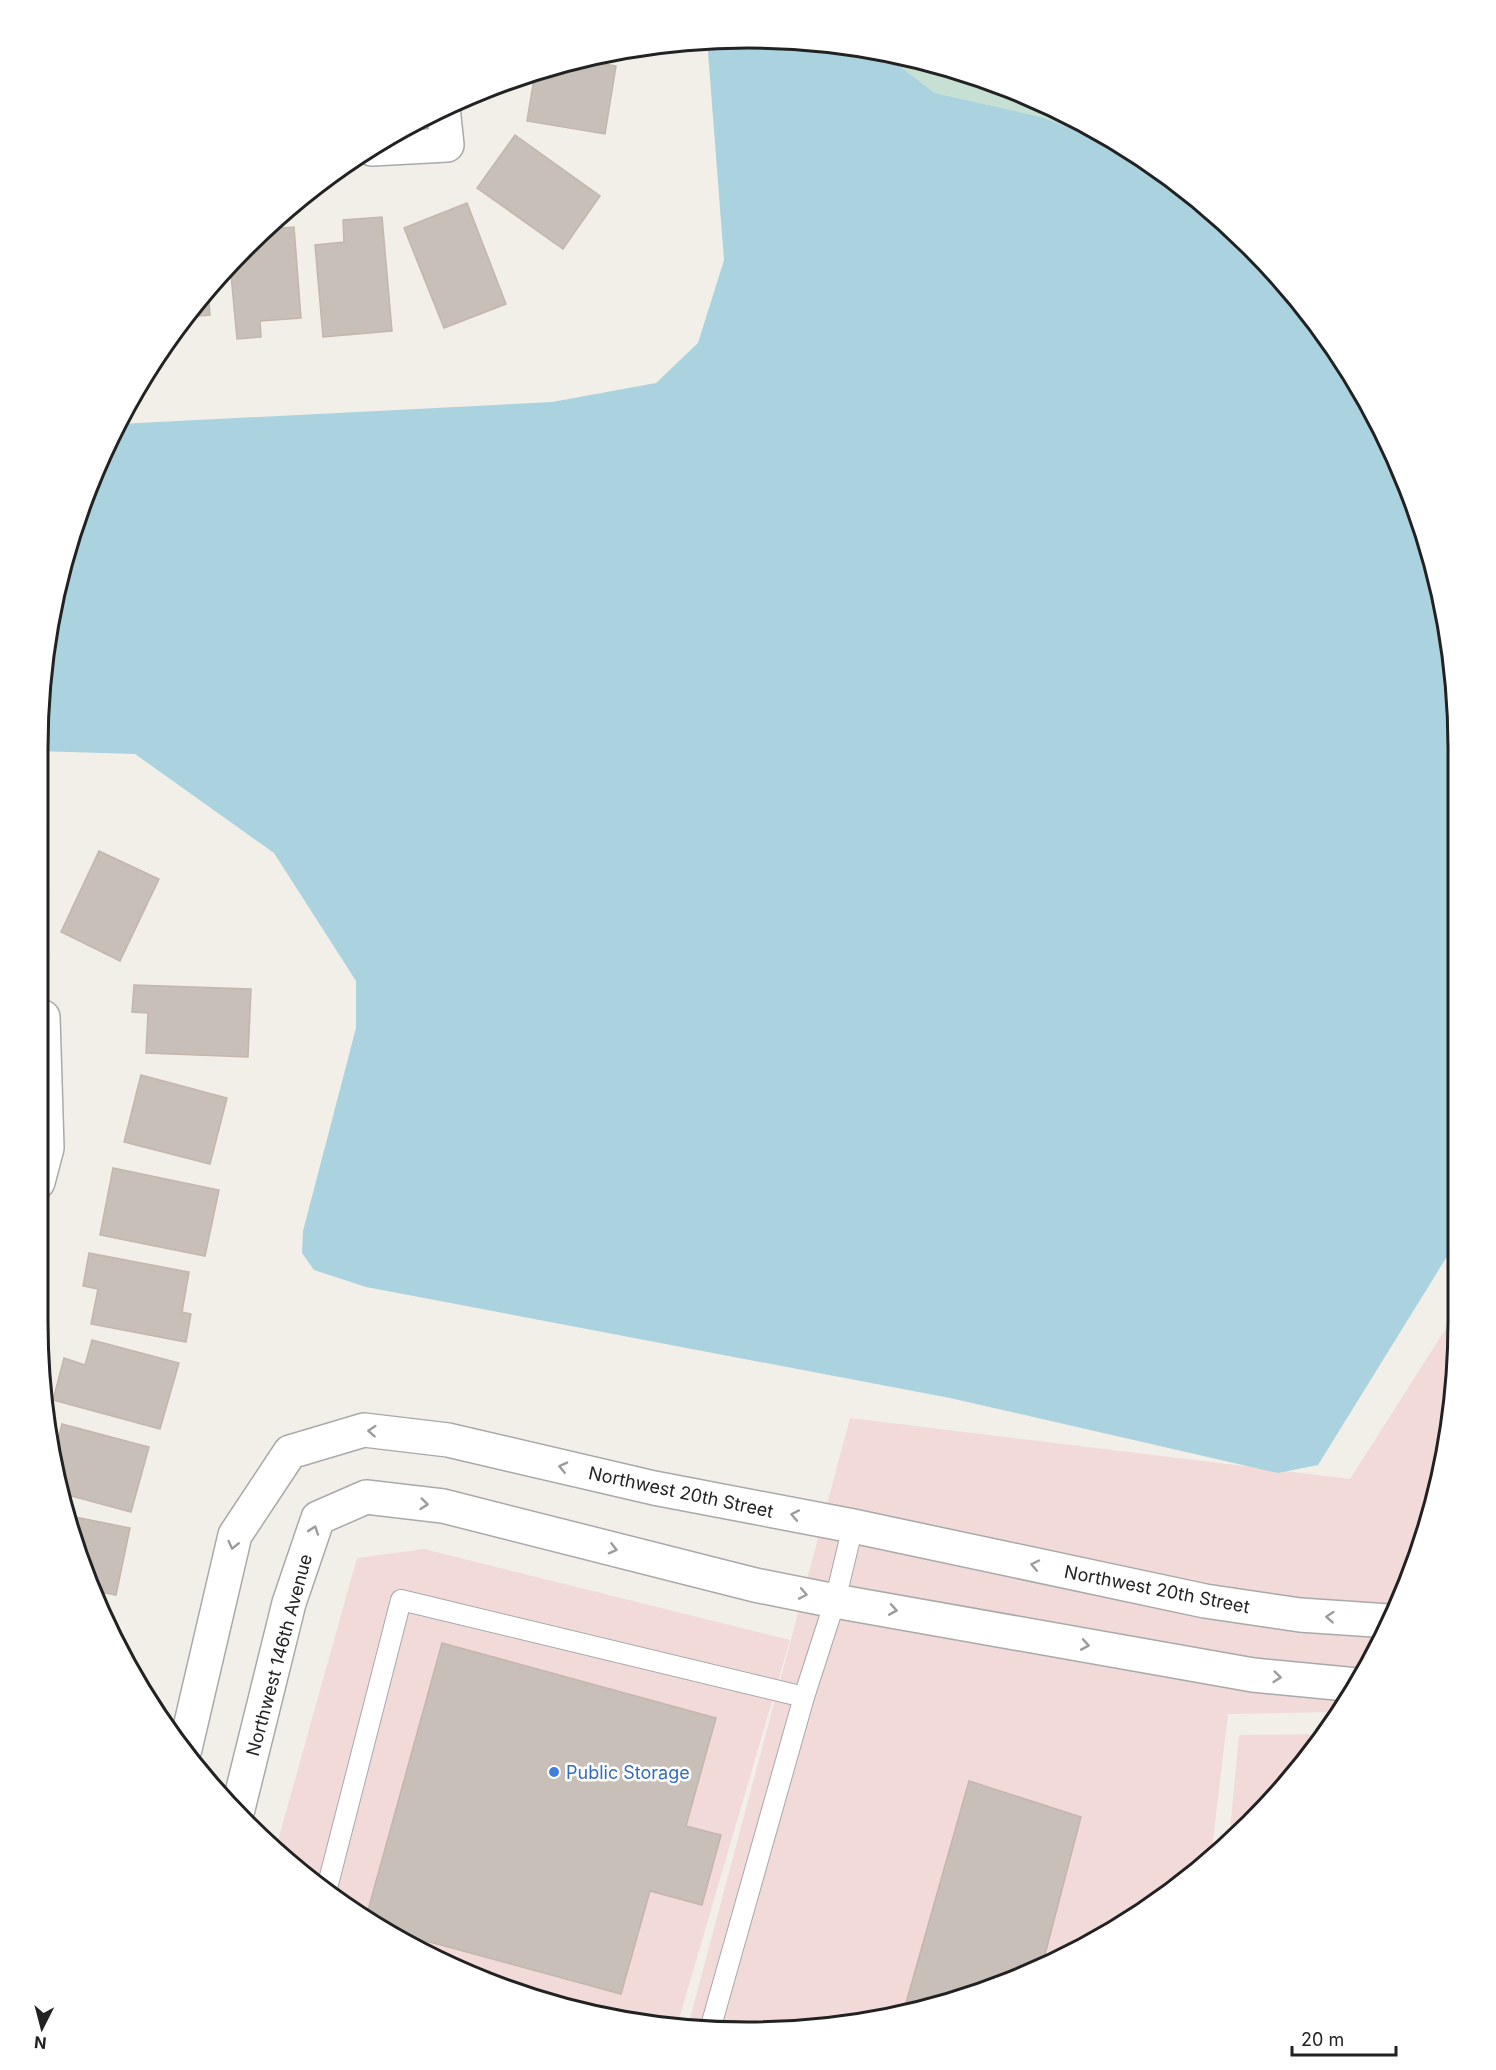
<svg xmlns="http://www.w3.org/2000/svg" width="1496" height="2070" font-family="Inter,sans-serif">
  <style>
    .commercial { fill: #f2dad9 }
    .wetland { fill: #c6e0d4 }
    .water { fill: #aad3df }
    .building { fill: #c7bfb8; stroke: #c4b6ab; stroke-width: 1.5 }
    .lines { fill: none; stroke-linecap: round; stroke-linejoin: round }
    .lane-casing { stroke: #a9a9a9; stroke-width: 22 }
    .street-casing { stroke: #a9a9a9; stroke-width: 36 }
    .lane { stroke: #fff; stroke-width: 20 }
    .street { stroke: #fff; stroke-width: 33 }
    .oneway { stroke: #9c9c9c }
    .shop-dot { fill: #3f7fe0; stroke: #fff; stroke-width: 2 }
    .labels { text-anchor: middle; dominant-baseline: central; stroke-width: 5; stroke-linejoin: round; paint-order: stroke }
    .street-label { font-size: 18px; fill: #222; stroke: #fff }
    .shop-label { font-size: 18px; fill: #366cbe; stroke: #fff; text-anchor: start }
    .rim { fill: none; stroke: #222; stroke-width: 3 }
  </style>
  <rect width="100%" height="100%" fill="#f2efe9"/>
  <!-- commercial -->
  <g class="commercial">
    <polygon points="1457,1311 1457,1369 1421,1550 1363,1677 1339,1712 1228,1714 1211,1857 1181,1885 1020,1978 840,2026 688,2026 850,1418 1350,1479"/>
    <polygon points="424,1549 790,1640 677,2026 655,2026 520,1995 434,1959 279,1856 275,1851 357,1558"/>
    <polygon points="1323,1734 1282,1790 1229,1840 1239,1735"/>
  </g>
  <!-- wetland -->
  <polygon class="wetland" points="882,53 976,75 1103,133 1135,155 1042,117 935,93"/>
  <!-- water -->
  <polygon class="water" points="707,39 840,44 882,53 935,93 1042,117 1135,155 1216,214 1311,315 1404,476 1452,655 1456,1242 1318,1465 1278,1473 950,1398 366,1287 314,1270 302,1253 303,1231 356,1028 356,981 274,853 135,754 38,751 62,564 92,476 119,424 552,402 656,383 698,343 724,260"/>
  <!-- building -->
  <g class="building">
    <polygon points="578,59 616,66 605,134 527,121 535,73 564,62"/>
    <polygon points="515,135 600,196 563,249 477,188"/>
    <polygon points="467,203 506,304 444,328 404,228"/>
    <polygon points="382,217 392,331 323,337 315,245 344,242 343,220"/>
    <polygon points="294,227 301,318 260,321 261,337 237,339 230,264 268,229"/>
    <polygon points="208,287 210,315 185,317"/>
    <polygon points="99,851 159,879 120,961 61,932"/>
    <polygon points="134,985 251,989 248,1057 146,1053 148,1013 132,1012"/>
    <polygon points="141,1075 227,1098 210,1164 124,1142"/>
    <polygon points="113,1168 219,1190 205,1256 100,1235"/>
    <polygon points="89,1253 189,1272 182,1312 191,1314 186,1342 91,1324 98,1289 83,1286"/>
    <polygon points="92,1340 179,1363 160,1429 53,1400 64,1358 85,1365"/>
    <polygon points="62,1424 149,1447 131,1512 60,1493 55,1452"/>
    <polygon points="65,1515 130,1528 116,1595 90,1590"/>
    <polygon points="442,1643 716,1718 686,1826 721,1835 702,1905 650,1891 621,1994 393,1932 367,1914"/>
    <polygon points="969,1781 1081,1817 1042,1966 1020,1978 904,2010"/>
  </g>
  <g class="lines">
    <defs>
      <g id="lane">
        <polyline points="327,1888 401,1600 804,1697"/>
        <polyline points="711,2026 804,1697 835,1601 853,1526"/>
      </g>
      <g id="street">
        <polyline points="372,149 447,145 443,107"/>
        <polyline points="38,1182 47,1148 43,1017"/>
        <polyline points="185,1749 235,1535 290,1452 364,1430 448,1440 654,1488 853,1526 1205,1601 1300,1615 1389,1621"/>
        <polyline points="238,1809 289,1603 318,1518 366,1497 443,1506 755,1585 835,1601 1253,1675 1357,1685"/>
      </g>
    </defs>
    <!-- lane casing -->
    <use href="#lane" class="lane-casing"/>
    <!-- street casing -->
    <use href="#street" class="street-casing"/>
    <!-- lane -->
    <use href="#lane" class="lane"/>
    <!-- street -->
    <use href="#street" class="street"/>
  </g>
  <!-- one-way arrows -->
  <defs><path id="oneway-chevron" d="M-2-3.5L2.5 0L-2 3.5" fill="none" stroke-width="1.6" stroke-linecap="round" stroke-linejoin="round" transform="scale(1.5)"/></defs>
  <g class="oneway">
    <use href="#oneway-chevron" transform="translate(372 1431) rotate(-176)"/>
    <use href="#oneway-chevron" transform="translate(563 1467) rotate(-167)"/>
    <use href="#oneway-chevron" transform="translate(424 1504) rotate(6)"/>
    <use href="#oneway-chevron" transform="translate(795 1515) rotate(-169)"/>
    <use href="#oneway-chevron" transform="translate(314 1530) rotate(-71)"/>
    <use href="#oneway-chevron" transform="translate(233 1545) rotate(103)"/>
    <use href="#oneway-chevron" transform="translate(613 1549) rotate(14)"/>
    <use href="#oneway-chevron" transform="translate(1035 1565) rotate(-168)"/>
    <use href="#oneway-chevron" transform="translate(803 1594) rotate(11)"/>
    <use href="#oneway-chevron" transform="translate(893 1610) rotate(10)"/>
    <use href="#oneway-chevron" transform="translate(1330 1617) rotate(-176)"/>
    <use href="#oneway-chevron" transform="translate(1085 1645) rotate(10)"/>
    <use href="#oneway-chevron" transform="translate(1277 1677) rotate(6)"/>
  </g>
  <!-- markers -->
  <circle class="shop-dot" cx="554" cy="1772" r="6"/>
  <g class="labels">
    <!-- street labels -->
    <g class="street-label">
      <text transform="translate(681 1492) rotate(12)">Northwest 20th Street</text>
      <text transform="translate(1157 1589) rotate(11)">Northwest 20th Street</text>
      <text transform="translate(279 1655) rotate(-75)">Northwest 146th Avenue</text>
    </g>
    <!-- shop labels -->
    <g class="shop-label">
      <text x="566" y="1772">Public Storage</text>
    </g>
  </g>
  <!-- crop -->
  <path d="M0 0H1496V2070H0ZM748 48H748A700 700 0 0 1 1448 748V1322A700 700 0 0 1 748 2022H748A700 700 0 0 1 48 1322V748A700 700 0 0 1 748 48Z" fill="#fff" fill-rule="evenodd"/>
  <path class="rim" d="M748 48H748A700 700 0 0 1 1448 748V1322A700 700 0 0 1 748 2022H748A700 700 0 0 1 48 1322V748A700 700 0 0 1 748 48Z"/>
  <!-- north arrow -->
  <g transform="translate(42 2028) rotate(186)" stroke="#ffffff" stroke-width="4.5" paint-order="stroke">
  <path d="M0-4.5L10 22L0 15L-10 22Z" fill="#222222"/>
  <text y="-9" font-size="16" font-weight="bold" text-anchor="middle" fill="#222222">N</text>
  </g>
  <!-- scale -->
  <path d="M1292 2046v9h104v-9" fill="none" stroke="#222222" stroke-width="3"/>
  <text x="1301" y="2046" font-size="18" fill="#222222" stroke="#ffffff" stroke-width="4.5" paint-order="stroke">20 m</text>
</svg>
